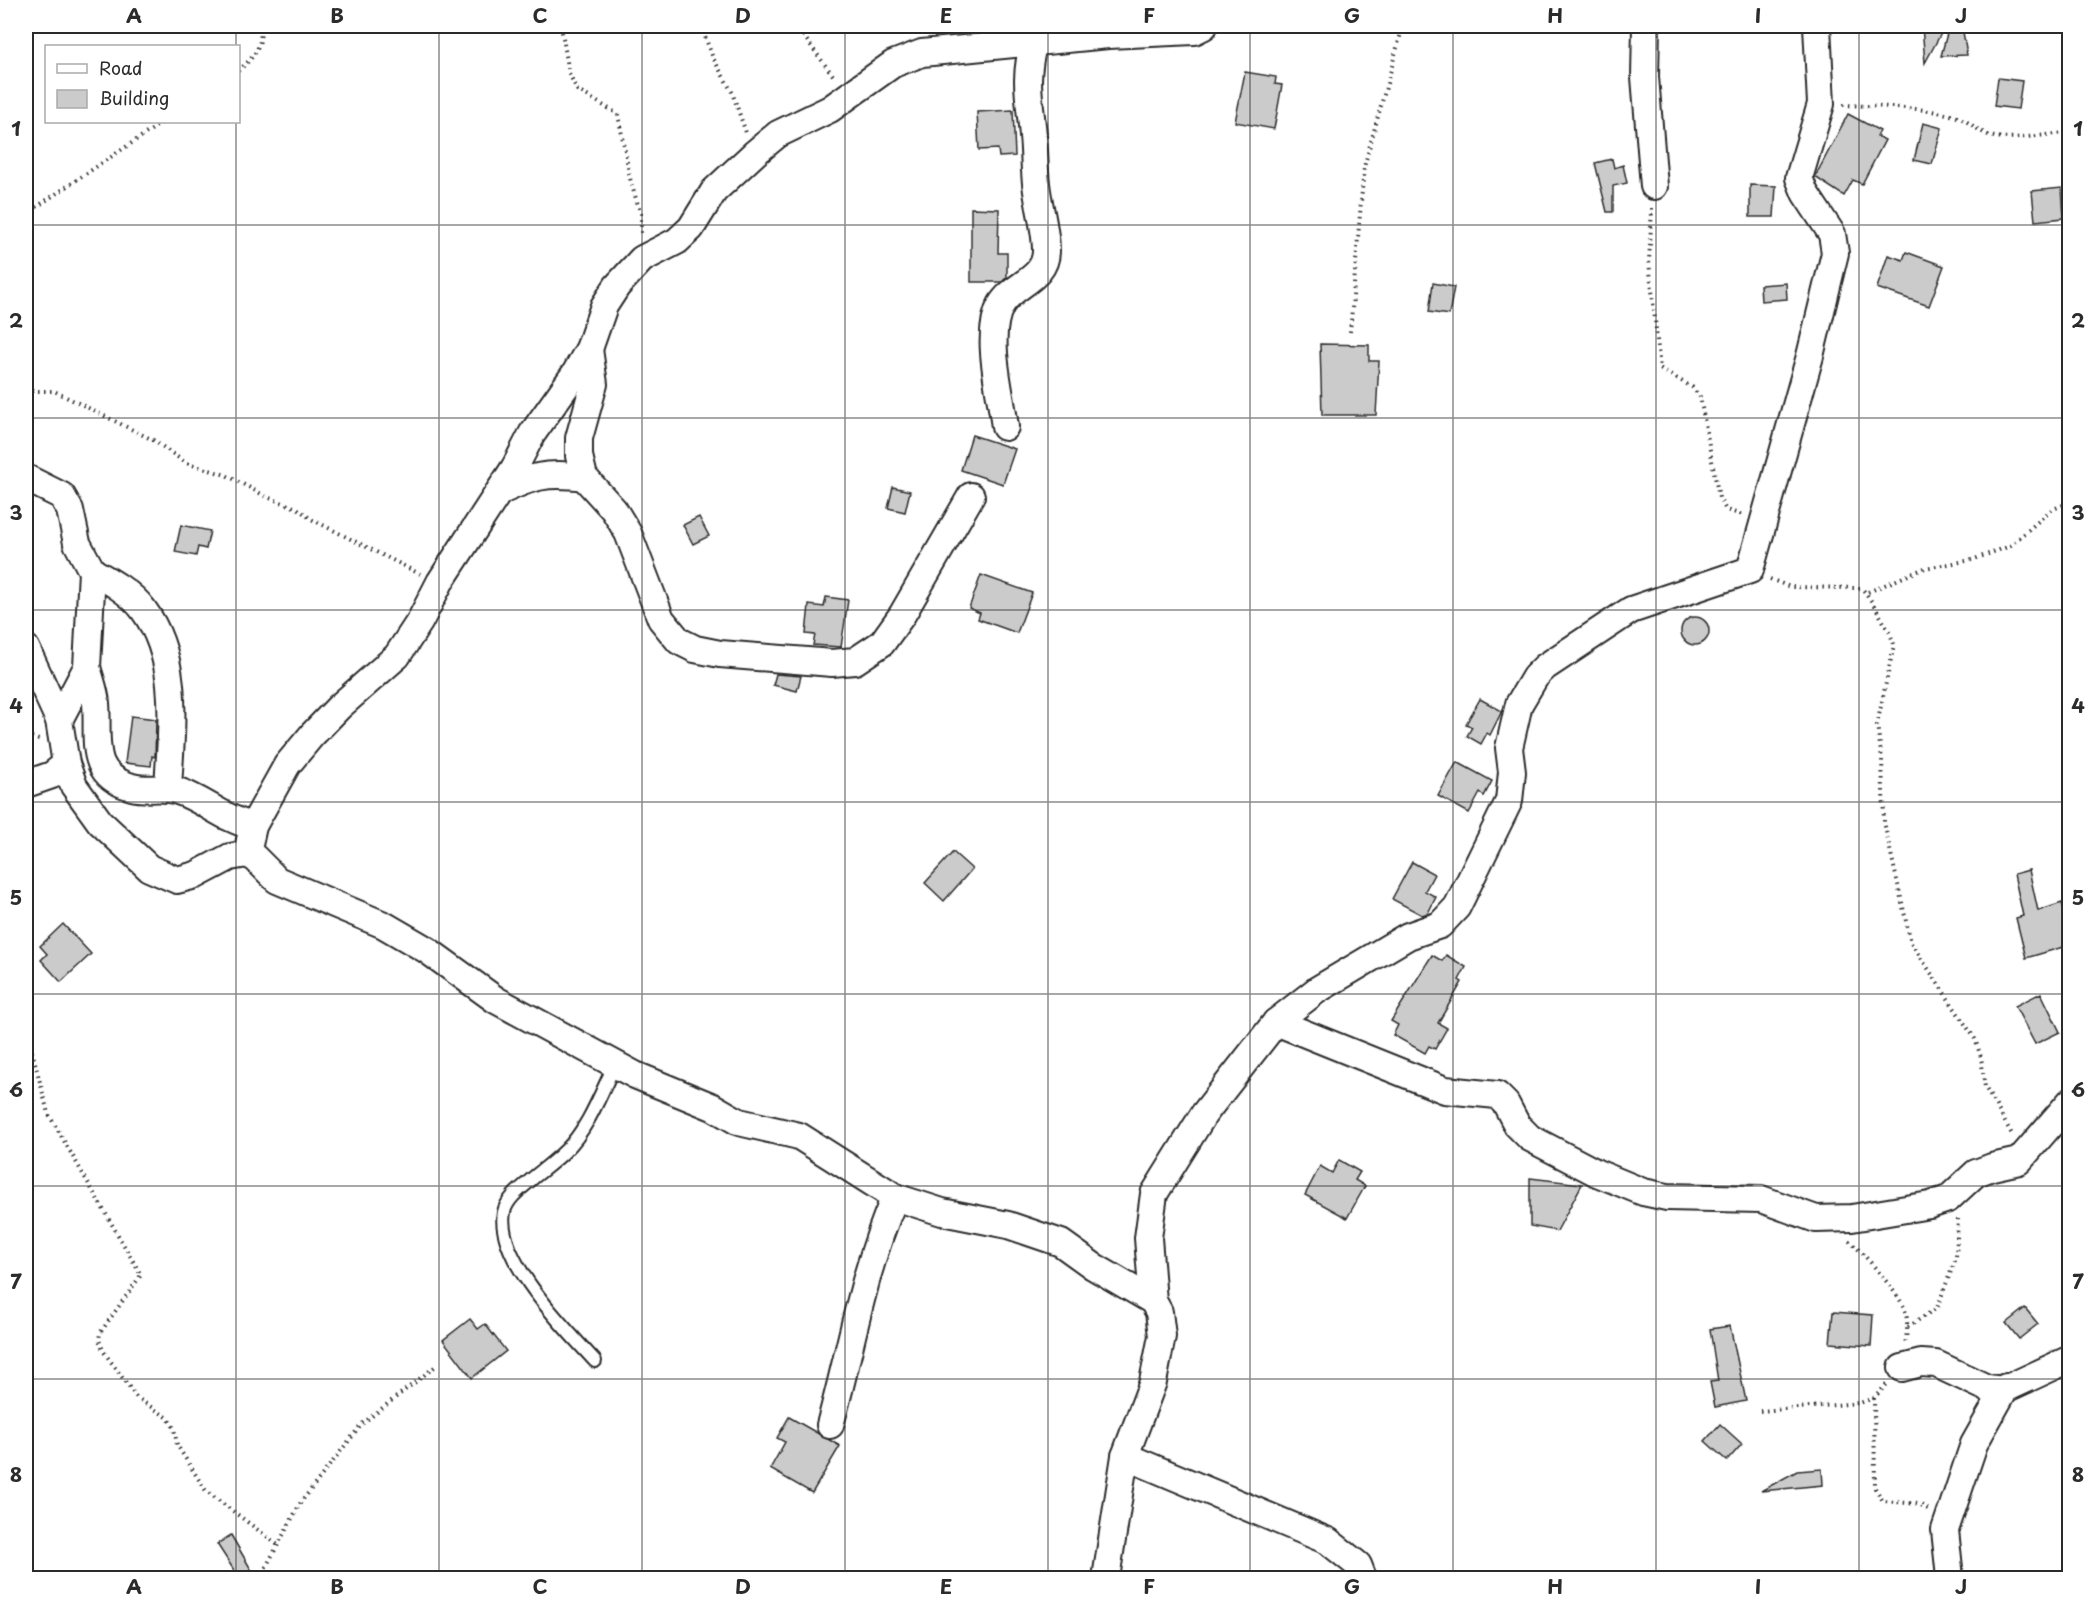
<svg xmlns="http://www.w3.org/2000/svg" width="2095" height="1604" font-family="'Playpen Sans',sans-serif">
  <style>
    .building { fill: #cbcbcb; stroke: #2b2b2b; stroke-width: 1.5 }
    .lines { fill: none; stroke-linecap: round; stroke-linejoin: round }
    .lane-casing { stroke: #2b2b2b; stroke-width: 16 }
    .street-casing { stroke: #2b2b2b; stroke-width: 30 }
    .path { stroke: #2b2b2b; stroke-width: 4; stroke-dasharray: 1.5 4.5; stroke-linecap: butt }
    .lane { stroke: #fff; stroke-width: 12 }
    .street { stroke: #fff; stroke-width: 26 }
    .grid { fill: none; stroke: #2b2b2b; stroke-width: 1.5; stroke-opacity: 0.55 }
    .neatline { fill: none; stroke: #2b2b2b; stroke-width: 2 }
    .grid-label { font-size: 20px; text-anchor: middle; font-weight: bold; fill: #2b2b2b }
  </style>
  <rect width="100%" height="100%" fill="#fff"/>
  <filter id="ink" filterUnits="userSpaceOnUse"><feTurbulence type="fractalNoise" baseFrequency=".0167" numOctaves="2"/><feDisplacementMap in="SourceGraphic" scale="12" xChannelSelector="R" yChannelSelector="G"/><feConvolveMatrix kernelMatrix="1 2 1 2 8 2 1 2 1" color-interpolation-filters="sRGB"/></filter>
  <g filter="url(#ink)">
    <!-- building -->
    <g class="building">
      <polygon points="1922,26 1945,26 1925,63"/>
      <polygon points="1949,26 1962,26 1967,55 1941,56"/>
      <polygon points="1245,72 1276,77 1275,84 1282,85 1274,129 1235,122"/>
      <polygon points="1998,78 2022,81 2018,109 1994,106"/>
      <polygon points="1013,110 1015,156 999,157 998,149 979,150 977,112"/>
      <polygon points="1848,114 1880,131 1877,136 1885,140 1862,184 1853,180 1844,196 1815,177"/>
      <polygon points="1923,123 1942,128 1932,164 1914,160"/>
      <polygon points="1612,159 1614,168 1623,165 1627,183 1613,186 1613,212 1607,212 1595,163"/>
      <polygon points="1750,185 1776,186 1774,217 1750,217"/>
      <polygon points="2062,188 2064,218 2035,221 2032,191"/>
      <polygon points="971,208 999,209 998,253 1007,253 1007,277 1002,282 971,282"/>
      <polygon points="1906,252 1944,266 1929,306 1877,288 1888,255 1903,260"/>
      <polygon points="1433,283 1454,287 1449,315 1429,312"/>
      <polygon points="1786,283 1787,299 1761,301 1760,285"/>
      <polygon points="1320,344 1369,345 1369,361 1379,361 1376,415 1322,415"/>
      <polygon points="972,435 1015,449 1003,484 961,470"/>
      <polygon points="893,487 910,491 905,512 888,508"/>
      <polygon points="699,517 709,536 693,544 683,525"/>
      <polygon points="181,525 210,531 206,549 198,547 196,556 175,552"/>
      <polygon points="981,575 1032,593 1017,633 978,619 980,613 969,608"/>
      <polygon points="826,597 848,600 841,647 813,645 815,635 806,634 809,605 824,607"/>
      <circle cx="1695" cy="631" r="14"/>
      <polygon points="776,674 801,676 797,691 773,685"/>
      <polygon points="1480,699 1502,711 1490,735 1487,733 1481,744 1467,736 1472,727 1466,724"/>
      <polygon points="131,716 156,719 155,757 152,756 151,766 125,763"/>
      <polygon points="1457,762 1492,781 1484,796 1480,793 1469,813 1438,796"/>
      <polygon points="953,852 972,869 944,901 925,883"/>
      <polygon points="1412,862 1434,874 1425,891 1436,897 1428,913 1422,915 1392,899"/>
      <polygon points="2029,870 2038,911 2062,903 2070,933 2070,945 2026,958 2016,918 2023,916 2014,874"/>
      <polygon points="63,924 91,954 61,982 41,960 47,954 40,946"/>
      <polygon points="1432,955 1442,961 1446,955 1466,967 1459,980 1462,982 1438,1023 1447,1028 1435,1049 1429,1046 1425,1053 1393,1035 1398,1025 1391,1021"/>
      <polygon points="2041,993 2060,1032 2035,1044 2015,1006"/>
      <polygon points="1339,1160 1360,1172 1355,1180 1365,1186 1347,1218 1305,1195 1320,1166 1332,1173"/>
      <polygon points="1530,1178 1582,1184 1557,1231 1530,1226"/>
      <polygon points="2025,1308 2038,1324 2019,1339 2006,1323"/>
      <polygon points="1833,1312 1873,1315 1871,1346 1830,1343"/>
      <polygon points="470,1319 478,1329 485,1324 506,1351 472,1378 443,1340"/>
      <polygon points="1730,1326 1746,1401 1715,1407 1710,1382 1718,1381 1710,1329"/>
      <polygon points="789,1417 840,1446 812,1493 770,1469 785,1442 777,1438"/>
      <polygon points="1720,1424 1742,1444 1727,1461 1705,1441"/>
      <polygon points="1822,1469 1823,1485 1761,1491 1797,1471"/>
      <polygon points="231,1535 252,1571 239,1578 217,1544"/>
    </g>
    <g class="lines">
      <defs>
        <path id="lane" d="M595,1361C566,1329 495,1259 504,1212C507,1198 523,1187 533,1178C544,1169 555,1161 565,1151C588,1129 601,1093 615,1064"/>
        <g id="street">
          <polyline points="1646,26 1645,77 1654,186"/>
          <polyline points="589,349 594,384 579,438 579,456 584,477 614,510 628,533 661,619 679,641 695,649 720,654 832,663 855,661 882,643 902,615 971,496"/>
          <path d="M1005,427C1001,394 984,335 1001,305C1013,284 1046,279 1046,251C1046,231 1040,211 1037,191C1034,173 1035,155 1033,136C1030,99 1023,80 1034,42"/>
          <polyline points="26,478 62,496 70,510 77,543 92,571 87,667 59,720 66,764 74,786 100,822 149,868 177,880 196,875 230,857 247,854 255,858 277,880 384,925 427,950 496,1000 635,1075 713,1107 739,1122 799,1136 895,1197 942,1212 1008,1225 1061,1243 1093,1266 1153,1301 1159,1312 1162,1336 1153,1382 1125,1456 1106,1578"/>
          <path d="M499,492C533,476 546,472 584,477"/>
          <path d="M92,571C110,581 131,593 143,609C181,660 171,730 168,788"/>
          <polyline points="26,648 59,720"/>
          <path d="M87,667C90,679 95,691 96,703C99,739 87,775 132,787C147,791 163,786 178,791C205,800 225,820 253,826"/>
          <polyline points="26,784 52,775 66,764"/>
          <polyline points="247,854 253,826 287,765 312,735 339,707 397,656 420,621 440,582 515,467 532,434 576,372 589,349 604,306 617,286 642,259 677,241 691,228 714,191 755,153 778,134 830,109 893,64 922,53 1108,35 1194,31 1204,26"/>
          <polyline points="1276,1022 1445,1090 1497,1095 1506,1104 1517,1125 1530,1138 1597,1173 1643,1192 1667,1197 1761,1199 1816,1219 1852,1218 1930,1205 1948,1199 1976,1173 1992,1167 2019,1161 2070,1102"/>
          <polyline points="1153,1301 1148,1238 1154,1194 1204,1114 1276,1022 1317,990 1408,936 1440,925 1457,907 1509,801 1512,772 1509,748 1519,704 1535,677 1545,667 1631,610 1750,570 1810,356 1835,253 1832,234 1805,193 1799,178 1821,104 1817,26"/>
          <polyline points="1902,1368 1921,1363 1936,1364 1987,1388 2003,1390 2070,1359"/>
          <path d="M830,1425C851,1349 863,1270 895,1197"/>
          <polyline points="1125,1456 1328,1541 1358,1565 1363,1578"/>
          <polyline points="1950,1578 1945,1530 1974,1444 2006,1387"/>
        </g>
      </defs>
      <!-- lane casing -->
      <use href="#lane" class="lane-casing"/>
      <!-- street casing -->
      <use href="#street" class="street-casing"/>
      <!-- path -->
      <g class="path">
        <polyline points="561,26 569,73 577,90 618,114 631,183 641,214 641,236"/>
        <polyline points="701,26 713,58 732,92 746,133"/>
        <polyline points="796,26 835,78"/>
        <path d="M238,71C254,57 263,47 260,26"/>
        <path d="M1843,105C1879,107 1919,106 1954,116C1970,120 1979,134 1995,137C2019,140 2045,134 2070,133"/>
        <polyline points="1652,208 1649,261 1660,369 1692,387 1700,397 1719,498 1726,510 1743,515"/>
        <polyline points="26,214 163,122"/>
        <polyline points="1350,332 1364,167 1403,26"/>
        <polyline points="26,391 54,391 153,440 186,463 226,475 267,497 297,508 311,519 420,574"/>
        <path d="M1770,579L1790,587L1861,588C1868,593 1893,636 1894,645L1877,725L1882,759L1884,822L1911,943L1975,1039L1981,1057L1985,1087L2013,1136"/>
        <polyline points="1868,592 1925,568 1972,560 2010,546 2051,510 2070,502"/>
        <polyline points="26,735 39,740"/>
        <polyline points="26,1028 48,1113 141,1275 100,1333 99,1340 104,1352 137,1398 167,1417 174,1428 177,1445 206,1491 278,1545"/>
        <path d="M1849,1241C1862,1250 1898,1294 1904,1307C1909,1320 1907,1333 1905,1345"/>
        <polyline points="1908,1327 1937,1308 1956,1258 1958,1219"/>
        <polyline points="1874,1398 1875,1488 1883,1501 1919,1504 1928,1509"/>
        <polyline points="1760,1411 1860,1403 1874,1398 1888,1383"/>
        <polyline points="260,1578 301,1502 362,1424 437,1365"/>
      </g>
      <!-- lane -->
      <use href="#lane" class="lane"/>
      <!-- street -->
      <use href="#street" class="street"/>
    </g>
  </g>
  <!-- grid -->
  <path class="grid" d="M236,26V46M439,26V1578M642,26V1578M845,26V1578M1048,26V1578M1250,26V1578M1453,26V1578M1656,26V1578M1859,26V1578M236,122V1578M26,225H2070M26,418H2070M26,610H2070M26,802H2070M26,994H2070M26,1186H2070M26,1379H2070"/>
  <!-- margin -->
  <rect width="2095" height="1604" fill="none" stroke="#fff" stroke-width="66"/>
  <!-- legend -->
  <rect x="45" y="45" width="195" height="78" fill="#ffffff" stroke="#aaaaaa" stroke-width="1.5"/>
  <rect x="57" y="64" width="30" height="9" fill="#ffffff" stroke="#aaaaaa" stroke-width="1.5"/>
  <text x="99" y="75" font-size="18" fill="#2b2b2b">Road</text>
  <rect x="57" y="90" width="30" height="18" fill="#cbcbcb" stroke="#aaaaaa" stroke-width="1.5"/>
  <text x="99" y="105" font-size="18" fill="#2b2b2b">Building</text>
  <rect x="33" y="33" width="2029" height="1538" class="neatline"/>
  <g class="grid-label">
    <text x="134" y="23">A</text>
    <text x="337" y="23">B</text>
    <text x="540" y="23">C</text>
    <text x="743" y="23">D</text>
    <text x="946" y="23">E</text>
    <text x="1149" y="23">F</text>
    <text x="1352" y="23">G</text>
    <text x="1555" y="23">H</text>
    <text x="1758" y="23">I</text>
    <text x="1961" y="23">J</text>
    <text x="16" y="136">1</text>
    <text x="2078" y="136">1</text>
    <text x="16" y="328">2</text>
    <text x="2078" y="328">2</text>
    <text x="16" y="520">3</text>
    <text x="2078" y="520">3</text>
    <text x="16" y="713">4</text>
    <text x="2078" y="713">4</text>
    <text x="16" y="905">5</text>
    <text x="2078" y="905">5</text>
    <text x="16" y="1097">6</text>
    <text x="2078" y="1097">6</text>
    <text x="16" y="1289">7</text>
    <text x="2078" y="1289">7</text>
    <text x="16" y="1482">8</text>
    <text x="2078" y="1482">8</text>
    <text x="134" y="1594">A</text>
    <text x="337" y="1594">B</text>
    <text x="540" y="1594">C</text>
    <text x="743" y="1594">D</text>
    <text x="946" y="1594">E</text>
    <text x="1149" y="1594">F</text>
    <text x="1352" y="1594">G</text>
    <text x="1555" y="1594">H</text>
    <text x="1758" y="1594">I</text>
    <text x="1961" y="1594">J</text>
  </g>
</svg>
